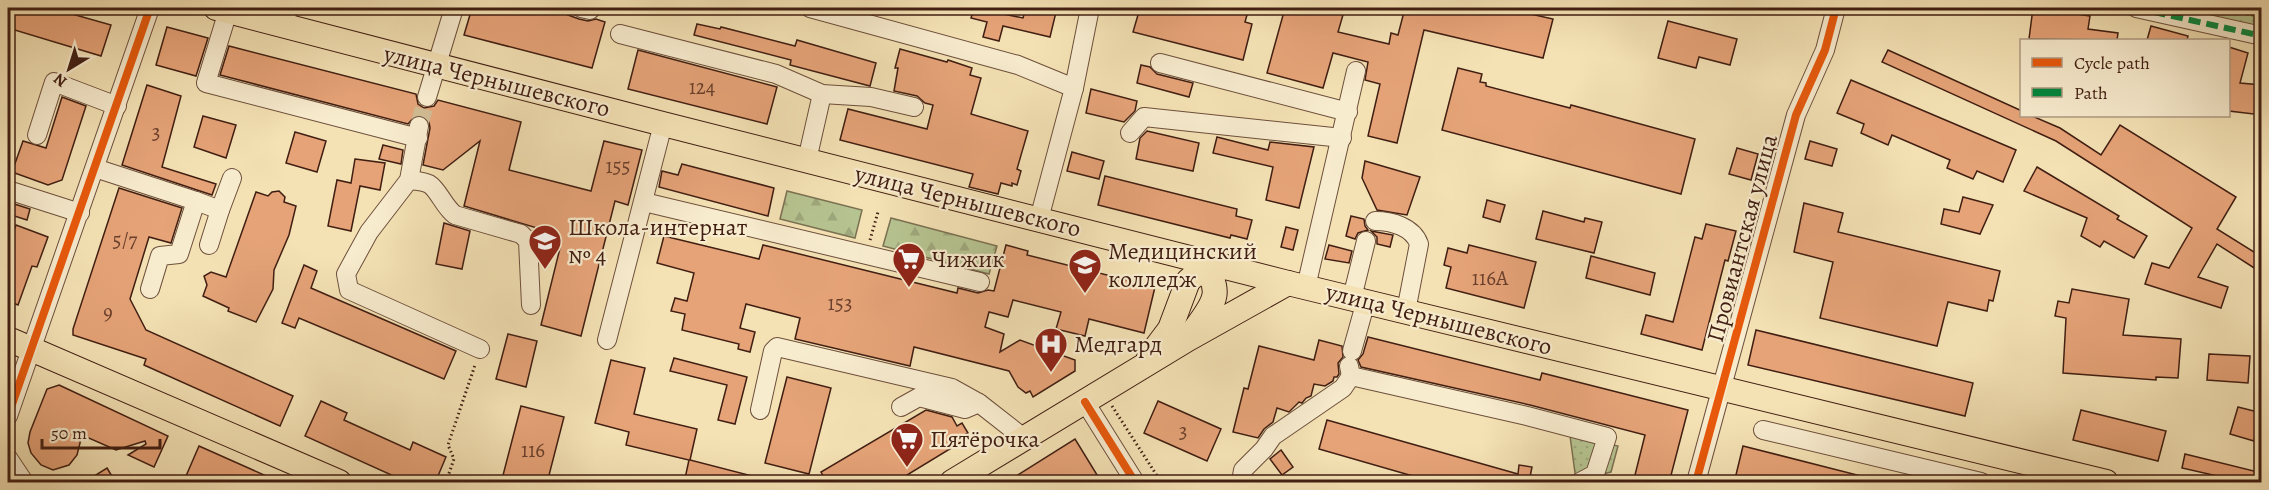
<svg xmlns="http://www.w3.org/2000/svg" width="2269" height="490" font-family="Alegreya,serif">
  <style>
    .green { fill: url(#green-dots); stroke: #7b7152; stroke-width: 1.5 }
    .forest { fill: url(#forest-firs); stroke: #7b7152; stroke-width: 1.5 }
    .building { fill: #e6a378; stroke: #401e12; stroke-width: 1.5 }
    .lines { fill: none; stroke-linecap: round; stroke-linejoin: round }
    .minor-tunnel { stroke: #d0bb94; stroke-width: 18; stroke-dasharray: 18 9; stroke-linecap: butt }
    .minor-casing { stroke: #6d4f3b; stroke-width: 20 }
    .major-casing { stroke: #401e12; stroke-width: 26 }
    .path { stroke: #401e12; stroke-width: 3; stroke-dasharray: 1.5 3; stroke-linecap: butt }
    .minor { stroke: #f8eccf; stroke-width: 18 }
    .major { stroke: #f4e2b5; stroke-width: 24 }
    .quiet { stroke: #00873e; stroke-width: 6; stroke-dasharray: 12 6; stroke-linecap: butt }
    .cycleway-casing { stroke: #f8eccf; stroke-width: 11 }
    .cycleway { stroke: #e8590c; stroke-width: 8 }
    .labels { text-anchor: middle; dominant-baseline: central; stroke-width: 4.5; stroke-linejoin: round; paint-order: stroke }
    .number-label { font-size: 21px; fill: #6a3f2c }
    .street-label { font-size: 24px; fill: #401e12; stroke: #f8eccf }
    .poi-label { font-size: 24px; fill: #401e12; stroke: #f8eccf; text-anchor: start }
  </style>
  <defs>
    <pattern id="green-dots" width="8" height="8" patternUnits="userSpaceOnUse" patternTransform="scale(1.5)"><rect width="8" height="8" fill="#b6c491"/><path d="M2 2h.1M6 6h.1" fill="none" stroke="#9ea87c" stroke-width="1.8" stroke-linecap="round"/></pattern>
    <pattern id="forest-firs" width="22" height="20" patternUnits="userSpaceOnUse" patternTransform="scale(1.5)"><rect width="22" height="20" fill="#b6c491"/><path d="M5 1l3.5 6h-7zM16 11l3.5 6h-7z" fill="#9ea87c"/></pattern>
  </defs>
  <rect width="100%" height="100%" fill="#f4e2b5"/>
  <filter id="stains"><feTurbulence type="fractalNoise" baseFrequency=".00333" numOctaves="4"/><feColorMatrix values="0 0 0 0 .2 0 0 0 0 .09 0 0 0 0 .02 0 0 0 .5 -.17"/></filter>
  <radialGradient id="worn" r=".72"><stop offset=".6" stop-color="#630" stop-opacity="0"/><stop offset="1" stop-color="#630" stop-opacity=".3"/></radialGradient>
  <!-- green -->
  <g class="green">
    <polygon points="2161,8 2246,8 2261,11 2261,30"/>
    <polygon points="1570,436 1618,446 1611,472 1576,480"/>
  </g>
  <!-- forest -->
  <g class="forest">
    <polygon points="787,191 862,210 855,238 780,219"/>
    <polygon points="891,218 997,246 989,274 883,246"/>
  </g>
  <!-- building -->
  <g class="building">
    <polygon points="8,8 51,8 111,25 101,56 8,28"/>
    <polygon points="472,8 549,8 579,19 588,21 596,19 605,22 592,68 464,35"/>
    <polygon points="974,8 1023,18 1026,8 1057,8 1050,37 1003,26 999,41 983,37 987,22 971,18"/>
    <polygon points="1140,8 1249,8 1245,22 1252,24 1243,60 1133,32"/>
    <polygon points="1285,8 1345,8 1338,32 1389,44 1391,33 1398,35 1405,8 1504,8 1553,19 1543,58 1424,30 1397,143 1368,136 1380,84 1365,80 1368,62 1333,53 1323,88 1267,73"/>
    <polygon points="2033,8 2057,8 2057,11 2090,16 2088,29 2118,33 2117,40 2029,39"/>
    <polygon points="1668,21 1737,39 1730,65 1699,57 1696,68 1658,58"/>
    <polygon points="697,24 720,29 721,27 795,46 797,40 876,63 870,86 790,65 791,60 694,35"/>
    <polygon points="2151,26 2188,36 2187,40 2147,40"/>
    <polygon points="167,27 208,38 196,76 156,65"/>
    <polygon points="229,46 416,94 418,104 424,108 434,106 438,100 521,122 509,170 591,191 604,141 642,150 628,205 615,201 581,336 541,325 560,248 539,243 536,233 537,228 464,206 480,141 443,170 423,165 430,128 429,122 426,117 415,116 408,124 220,75"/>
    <polygon points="2229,47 2248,53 2240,83 2262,85 2262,115 2229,111"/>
    <polygon points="900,49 947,62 948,60 972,68 970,75 981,78 971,114 1028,131 1017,169 1021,171 1017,185 1012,183 1012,186 1001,183 998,194 969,187 973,174 840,140 848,109 927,129 933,105 925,103 917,96 894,91 898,68 895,68"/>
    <polygon points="638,50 777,87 767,124 628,89"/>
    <polygon points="1888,50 2022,111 2022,116 2032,116 2060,128 2101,155 2120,125 2236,197 2217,229 2262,257 2262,273 2217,244 2198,277 2228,287 2221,308 2145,284 2152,263 2169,268 2192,228 2056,141 1882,62"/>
    <polygon points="1141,65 1150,67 1157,74 1193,83 1189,97 1137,83"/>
    <polygon points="1458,68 1482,74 1480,82 1486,83 1486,86 1570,108 1571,105 1695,139 1681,194 1442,130"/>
    <polygon points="1851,80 2016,150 2003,182 1977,171 1973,179 1947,168 1950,160 1892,135 1888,145 1861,133 1864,124 1837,113"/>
    <polygon points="147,85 181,96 162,167 216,184 212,195 122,165"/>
    <polygon points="1091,89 1137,101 1135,111 1124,122 1086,113"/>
    <polygon points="62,97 86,106 62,180 48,185 12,172 23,141 46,148"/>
    <polygon points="203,116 236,125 226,158 194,147"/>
    <polygon points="1147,131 1199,143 1193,171 1136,159 1140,138"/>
    <polygon points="295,132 326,141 317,172 286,163"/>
    <polygon points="1217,137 1268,150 1270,142 1314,147 1299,208 1266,200 1273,167 1213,153"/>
    <polygon points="1810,141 1837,149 1832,166 1805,159"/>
    <polygon points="383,145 403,150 401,164 379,159"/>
    <polygon points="1737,148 1758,154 1751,180 1729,174"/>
    <polygon points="1072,152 1104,161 1099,179 1067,171"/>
    <polygon points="355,159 385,163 380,190 360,186 351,231 328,226 337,180 351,183"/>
    <polygon points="1365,161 1420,177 1407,215 1377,210 1362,178"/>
    <polygon points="682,164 774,188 768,216 659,187 662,171 678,175"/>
    <polygon points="2037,167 2119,216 2117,219 2147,236 2134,258 2104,241 2100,247 2081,236 2087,218 2024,191"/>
    <polygon points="1105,176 1237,209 1236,216 1252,220 1247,239 1231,235 1230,238 1098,205"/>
    <polygon points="119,188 182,208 171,243 149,237 130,299 146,330 293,396 280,426 144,365 146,359 73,335 73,329"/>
    <polygon points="279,191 285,197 284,202 296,206 289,235 274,270 273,289 256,322 228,311 229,308 203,296 207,285 204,276 211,272 226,277 256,192 268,196 272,192"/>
    <polygon points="1963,197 1993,205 1980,234 1941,224 1944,209 1959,212"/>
    <polygon points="1487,200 1505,205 1500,222 1483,217"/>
    <polygon points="8,202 30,209 27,220 8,214"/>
    <polygon points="1804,203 1843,213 1838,232 2000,271 1993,301 1989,300 1987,311 1948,302 1937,346 1820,318 1833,262 1794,252"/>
    <polygon points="1543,211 1584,222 1585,218 1602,222 1594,253 1536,239"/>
    <polygon points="1351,216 1364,219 1365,226 1368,230 1358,233 1355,239 1346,236"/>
    <polygon points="444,223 470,231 462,269 436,264"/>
    <polygon points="1706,224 1736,231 1728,261 1725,260 1702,350 1641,334 1646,315 1673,322 1695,237 1702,239"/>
    <polygon points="16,225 48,237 37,267 32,266 18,305 8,301 8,247"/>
    <polygon points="1286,227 1298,230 1293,250 1281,247"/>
    <polygon points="1371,231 1393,235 1390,247 1377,244 1377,237"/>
    <polygon points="664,236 759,259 763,245 957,293 958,288 978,293 988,290 994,291 1006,245 1028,251 1027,255 1155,287 1144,333 1089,319 1085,336 1056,329 1061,312 1013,300 1008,317 989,312 985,327 1004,334 1000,352 1020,340 1075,360 1075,371 1033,397 1030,391 1026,393 1018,387 1009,371 914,347 910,366 795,339 800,318 746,304 740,328 755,332 750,352 738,349 739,344 682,330 685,314 671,311 675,298 687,301 694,273 657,263"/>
    <polygon points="1329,245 1352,251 1349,263 1325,259"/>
    <polygon points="1469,245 1536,262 1524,308 1446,288 1451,267 1444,265 1448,248 1467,253"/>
    <polygon points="1591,256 1655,273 1650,295 1586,278"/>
    <polygon points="304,265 317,271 311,288 456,351 444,379 299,318 295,328 282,323"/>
    <polygon points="2072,289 2129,299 2123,335 2181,339 2178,378 2156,377 2156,380 2063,373 2066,318 2055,316 2058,301 2069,303"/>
    <polygon points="1756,330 1973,383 1965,416 1748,365"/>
    <polygon points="508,334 537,341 526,387 496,379"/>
    <polygon points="1368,337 1540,380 1542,373 1688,410 1669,483 1633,483 1645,435 1530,405 1361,367 1358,360 1363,354"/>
    <polygon points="1319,340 1342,346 1343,357 1338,363 1339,374 1337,377 1334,377 1333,381 1325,386 1314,384 1311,396 1306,398 1302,403 1299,402 1289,412 1277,408 1273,422 1264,429 1258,438 1233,432 1244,388 1248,389 1259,346 1314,360"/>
    <polygon points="2209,354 2250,356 2248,383 2207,380"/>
    <polygon points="674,358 747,377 735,424 718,420 727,385 670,371"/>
    <polygon points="611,360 645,368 634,414 697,429 690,460 760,478 760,483 684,483 689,460 626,445 629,432 595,423"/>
    <polygon points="787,377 831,388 809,474 765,463"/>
    <polygon points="59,385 168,436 154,467 128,455 146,444 145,441 116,450 82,435 77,455 69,465 53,470 41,465 31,453 28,443 30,432 47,389"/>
    <polygon points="321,401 347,413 344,420 410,450 413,442 446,457 435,483 409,483 305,436"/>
    <polygon points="1158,401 1221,429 1207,461 1144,433"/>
    <polygon points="521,406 564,417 547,483 501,483"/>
    <polygon points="2238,407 2262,413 2262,436 2256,434 2254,441 2230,434"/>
    <polygon points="926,410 952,417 957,426 962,423 968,433 961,437 963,441 894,483 827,483 821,472"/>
    <polygon points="2081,410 2166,431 2158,461 2073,440"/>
    <polygon points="1327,420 1518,474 1519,465 1532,467 1530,477 1536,479 1535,483 1437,483 1319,449"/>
    <polygon points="1075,439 1102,483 1005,483"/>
    <polygon points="199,446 282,483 183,483"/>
    <polygon points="1743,446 1869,478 1869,483 1734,483"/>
    <polygon points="1281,450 1293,467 1282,475 1270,459"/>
    <polygon points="2185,454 2262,473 2262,483 2248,483 2182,468"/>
    <polygon points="107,468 116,483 83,483"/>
  </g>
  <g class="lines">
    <!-- minor-tunnel -->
    <polyline class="minor-tunnel" points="419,126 427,97"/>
    <defs>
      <g id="minor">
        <polyline points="581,8 590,10"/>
        <polyline points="810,8 1018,65 1074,88"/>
        <polyline points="2136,8 2262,36"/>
        <polyline points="228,11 206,83 418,138"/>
        <polyline points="284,26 288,8"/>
        <polyline points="620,34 776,74 822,94 871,97 914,107"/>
        <polyline points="1160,63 1348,112"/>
        <polyline points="427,97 454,8"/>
        <polyline points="419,126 409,180 369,232 346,274 349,290 480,349"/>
        <polyline points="1130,133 1144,117 1342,138"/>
        <polyline points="37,135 54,82 117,106"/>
        <polyline points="807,160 822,94"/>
        <polyline points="95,168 196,201 179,254 160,256 150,289"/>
        <path d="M409,180C416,181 423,181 429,184C438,189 444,207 455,215L521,234L528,241L531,305"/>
        <polyline points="8,190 80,213"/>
        <polyline points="196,201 220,210 209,245"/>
        <polyline points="644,202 980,282"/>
        <polyline points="220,210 232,178"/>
        <polyline points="1039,219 1074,88 1090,8"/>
        <path d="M1375,221C1392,221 1413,227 1419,244L1406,311"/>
        <polyline points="1306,287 1356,71"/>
        <polyline points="1352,298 1366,241"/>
        <polyline points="607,340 663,124"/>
        <polyline points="1352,351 1366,301"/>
        <polyline points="1349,366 1351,376 1527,416 1607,437 1595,474 1580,482"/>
        <polyline points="1085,402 1135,482"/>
        <polyline points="901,407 919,397 965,409 979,403"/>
        <polyline points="760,410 773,351 777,347 952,388 979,403 1025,439"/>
        <polyline points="8,416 150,8"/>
        <polyline points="1763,430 1981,482"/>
        <polyline points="8,458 24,482"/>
        <polyline points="1241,482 1243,470 1264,449 1273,436 1343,388 1351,376"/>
        <polyline points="1696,482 1796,115 1825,50 1836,8"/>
      </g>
      <g id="major">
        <polyline points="216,8 663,124 1288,283 2106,482"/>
        <path d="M1193,332C1213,304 1226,293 1201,261"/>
        <polyline points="8,339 339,482"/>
        <polyline points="1149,357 1170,329 1188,281 1195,275 1225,267"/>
        <polyline points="952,482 1188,339 1288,283"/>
      </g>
    </defs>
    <!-- minor casing -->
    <use href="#minor" class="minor-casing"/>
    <!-- major casing -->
    <use href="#major" class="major-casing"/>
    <!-- path -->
    <g class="path">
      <polyline points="2234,11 2262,17"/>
      <polyline points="870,240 878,212"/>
      <polyline points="1112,406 1161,482"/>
      <polyline points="446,482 454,459 448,445 475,365"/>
    </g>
    <!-- minor -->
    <use href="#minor" class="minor"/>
    <!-- major -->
    <use href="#major" class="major"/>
    <!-- quiet -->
    <polyline class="quiet" points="2136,8 2262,36"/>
    <defs>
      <g id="cycleway">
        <polyline points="1085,402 1135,482"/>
        <polyline points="8,416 150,8"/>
        <polyline points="1696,482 1796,115 1825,50 1836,8"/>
      </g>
    </defs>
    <!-- cycleway casing -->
    <use href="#cycleway" class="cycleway-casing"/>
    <!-- cycleway -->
    <use href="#cycleway" class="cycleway"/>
  </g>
  <!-- icons -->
  <defs>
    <symbol id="school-pin" viewBox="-11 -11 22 30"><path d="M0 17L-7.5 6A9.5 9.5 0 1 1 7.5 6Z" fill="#8f2418" stroke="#f8eccf"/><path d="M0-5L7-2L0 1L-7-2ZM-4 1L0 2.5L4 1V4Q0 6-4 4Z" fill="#fff"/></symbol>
    <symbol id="supermarket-pin" viewBox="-11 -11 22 30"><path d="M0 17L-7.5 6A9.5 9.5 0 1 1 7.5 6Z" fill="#8f2418" stroke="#f8eccf"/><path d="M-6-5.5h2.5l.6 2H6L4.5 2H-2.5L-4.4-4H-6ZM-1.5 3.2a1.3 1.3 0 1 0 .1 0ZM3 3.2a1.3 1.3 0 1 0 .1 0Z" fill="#fff"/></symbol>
    <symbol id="university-pin" viewBox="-11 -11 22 30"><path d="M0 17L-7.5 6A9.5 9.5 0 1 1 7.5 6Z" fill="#8f2418" stroke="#f8eccf"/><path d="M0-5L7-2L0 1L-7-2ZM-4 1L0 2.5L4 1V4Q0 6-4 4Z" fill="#fff"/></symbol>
    <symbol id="hospital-pin" viewBox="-11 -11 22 30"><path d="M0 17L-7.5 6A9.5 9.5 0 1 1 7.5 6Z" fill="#8f2418" stroke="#f8eccf"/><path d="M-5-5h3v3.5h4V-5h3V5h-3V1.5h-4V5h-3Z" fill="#fff"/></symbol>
  </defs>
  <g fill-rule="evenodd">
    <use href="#school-pin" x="526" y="222" width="38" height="52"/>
    <use href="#supermarket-pin" x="890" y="240" width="38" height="52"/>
    <use href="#university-pin" x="1066" y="246" width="38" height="52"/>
    <use href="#hospital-pin" x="1032" y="325" width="38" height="52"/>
    <use href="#supermarket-pin" x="888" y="420" width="38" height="52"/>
  </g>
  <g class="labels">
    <!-- number labels -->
    <g class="number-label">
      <text x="702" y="87">124</text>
      <text x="156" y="132">3</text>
      <text x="618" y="166">155</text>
      <text x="125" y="240">5/7</text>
      <text x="1490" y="278">116А</text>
      <text x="840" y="303">153</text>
      <text x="108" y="312">9</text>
      <text x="1183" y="431">3</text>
      <text x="533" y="450">116</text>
    </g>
    <!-- street labels -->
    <g class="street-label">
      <text transform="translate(497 81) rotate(14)">улица Чернышевского</text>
      <text transform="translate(968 201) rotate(14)">улица Чернышевского</text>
      <text transform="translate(1742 238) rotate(-75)">Провиантская улица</text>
      <text transform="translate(1439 319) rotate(14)">улица Чернышевского</text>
    </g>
    <!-- poi labels -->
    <g class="poi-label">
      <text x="568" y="227">Школа-интернат<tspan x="568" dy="28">№ 4</tspan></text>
      <text x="1108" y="251">Медицинский<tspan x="1108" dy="28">колледж</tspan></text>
      <text x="932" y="259">Чижик</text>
      <text x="1074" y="344">Медгард</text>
      <text x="930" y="439">Пятёрочка</text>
    </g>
  </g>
  <!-- margin -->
  <rect width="2269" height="490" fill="none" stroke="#f4e2b5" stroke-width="30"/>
  <rect x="9" y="9" width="2251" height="472" fill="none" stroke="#401e12" stroke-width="3"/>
  <rect x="15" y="15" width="2239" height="460" fill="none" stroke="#401e12" stroke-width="1.5"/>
  <!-- legend -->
  <rect x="2020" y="39" width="210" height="78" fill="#f8eccf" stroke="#ae9a83" stroke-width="1.5"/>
  <rect x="2032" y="58" width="30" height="9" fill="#e8590c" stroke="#ae9a83" stroke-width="1.5"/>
  <text x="2074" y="69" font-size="18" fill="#401e12">Cycle path</text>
  <rect x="2032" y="88" width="30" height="9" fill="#00873e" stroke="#ae9a83" stroke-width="1.5"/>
  <text x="2074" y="99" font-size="18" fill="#401e12">Path</text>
  <!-- north arrow -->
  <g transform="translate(69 69) rotate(218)" stroke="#f8eccf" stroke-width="4.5" paint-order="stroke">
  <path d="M0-4.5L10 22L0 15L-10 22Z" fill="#401e12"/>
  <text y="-9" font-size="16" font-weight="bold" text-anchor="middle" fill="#401e12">N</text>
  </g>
  <!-- scale -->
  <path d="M42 439v9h118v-9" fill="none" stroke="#401e12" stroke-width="3"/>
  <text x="51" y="439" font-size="18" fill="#401e12" stroke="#f8eccf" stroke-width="4.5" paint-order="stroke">50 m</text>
  <rect width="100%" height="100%" filter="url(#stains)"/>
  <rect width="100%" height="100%" fill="url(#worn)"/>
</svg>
